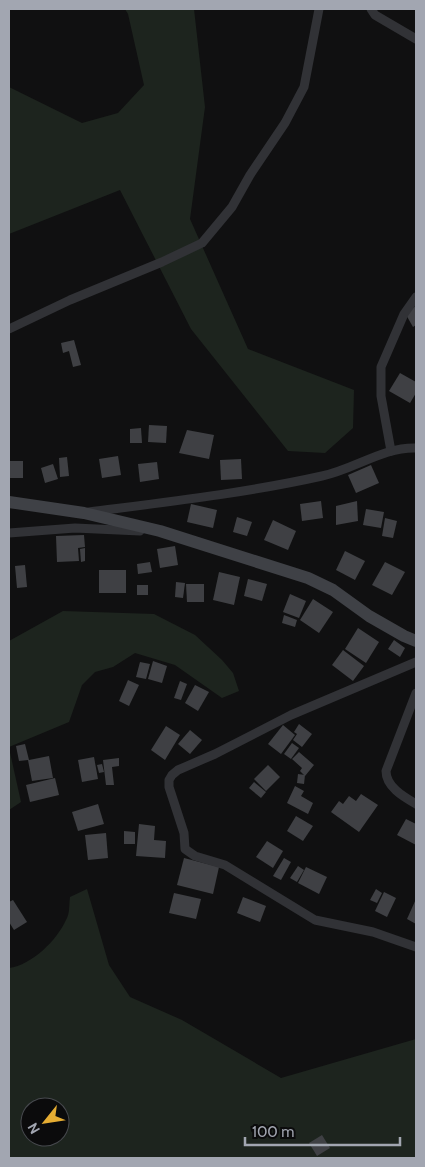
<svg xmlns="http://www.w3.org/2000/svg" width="425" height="1167" font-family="Cabin,sans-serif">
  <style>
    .green { fill: #1d241e; fill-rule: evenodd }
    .building { fill: #3f4044 }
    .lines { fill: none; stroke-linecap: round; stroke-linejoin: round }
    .minor { stroke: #313236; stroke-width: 9 }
    .secondary { stroke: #3f4146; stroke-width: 12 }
  </style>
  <rect width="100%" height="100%" fill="#101011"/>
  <!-- green -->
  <g class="green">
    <polygon points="125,9 194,9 205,107 190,219 248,349 354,390 353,428 325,453 288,451 191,329 120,190 9,234 9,87 82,123 118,113 144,85 128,14"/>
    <polygon points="63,611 154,614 195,635 222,660 233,673 239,691 222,698 175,665 135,653 113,667 95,672 82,685 69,722 9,747 9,641"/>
    <polygon points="9,748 21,802 9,810"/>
    <path d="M87,889L109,965L130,997L182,1020L281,1078L416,1039V1158H9V968C32,965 57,940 66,920C70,914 69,904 70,897ZM30,1107H60V1137H30Z"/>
  </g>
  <!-- building -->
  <g class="building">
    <polygon points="416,306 416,325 413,327 405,313"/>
    <polygon points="74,340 81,365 73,367 69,351 63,353 61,343"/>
    <polygon points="400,373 416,382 416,393 410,403 389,391"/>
    <polygon points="149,425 167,426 166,443 148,442"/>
    <polygon points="141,428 142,443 130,443 130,429"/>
    <polygon points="187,430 214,435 209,459 179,453"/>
    <polygon points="118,456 121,475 102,478 99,459"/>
    <polygon points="67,457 69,476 60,477 59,458"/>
    <polygon points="241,459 242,479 221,480 220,460"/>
    <rect x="9" y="461" width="14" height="17"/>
    <polygon points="157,462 159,479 140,482 138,464"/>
    <polygon points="53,464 58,479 45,483 41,468"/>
    <polygon points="371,465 379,483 356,493 348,475"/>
    <polygon points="321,501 323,518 302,521 300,504"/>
    <polygon points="357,501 358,521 336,525 336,506"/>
    <polygon points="191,504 217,510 213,528 187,522"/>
    <polygon points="366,509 384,512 381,528 363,525"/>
    <polygon points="237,517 252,522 247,536 233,532"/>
    <polygon points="385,518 397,521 393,538 382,536"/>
    <polygon points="273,520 296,531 288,550 264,540"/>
    <polygon points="84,535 85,547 78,548 79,561 57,562 56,536"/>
    <polygon points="175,546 178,565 160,568 157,549"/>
    <polygon points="85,548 85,561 81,562 80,549"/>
    <polygon points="345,551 365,561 355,580 336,570"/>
    <polygon points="150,562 152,572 138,574 137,564"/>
    <polygon points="385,562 405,572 392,595 372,585"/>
    <polygon points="25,565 27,587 17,588 15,566"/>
    <rect x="99" y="570" width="27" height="23"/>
    <polygon points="219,572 240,577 234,605 213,600"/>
    <polygon points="248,579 267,584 262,601 244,596"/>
    <polygon points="176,582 185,583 183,598 175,597"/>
    <polygon points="186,584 204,584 204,602 187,602"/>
    <rect x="137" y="585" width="11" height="10"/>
    <polygon points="290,594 306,601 299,618 283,612"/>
    <polygon points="313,599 333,612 319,633 300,620"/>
    <polygon points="284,615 297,620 295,627 282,623"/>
    <polygon points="358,628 379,642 366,663 345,649"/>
    <polygon points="394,640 405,648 400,657 388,649"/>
    <polygon points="343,650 364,666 353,681 332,665"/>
    <polygon points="153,661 167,666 162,683 148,679"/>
    <polygon points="140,662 150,664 146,679 136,677"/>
    <polygon points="128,680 139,685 129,706 119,701"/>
    <polygon points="180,681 187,684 181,700 174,698"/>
    <polygon points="195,685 209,692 198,711 185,703"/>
    <polygon points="299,724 312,734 302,747 293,740 297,734 294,732"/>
    <polygon points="283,725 295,735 281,754 268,744"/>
    <polygon points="166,726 180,735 165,760 151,750"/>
    <polygon points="190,730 202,740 190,754 178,744"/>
    <polygon points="292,743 299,748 291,759 284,754"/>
    <polygon points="25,744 29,760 49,756 53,778 32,781 28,760 19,761 16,746"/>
    <polygon points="299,752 314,765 305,776 300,771 302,768 292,759"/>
    <polygon points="94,757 98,779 82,782 78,760"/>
    <polygon points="119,758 119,766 112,767 114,785 106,785 103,760"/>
    <polygon points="102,764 104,772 99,773 97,765"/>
    <polygon points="268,765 280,777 266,791 254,779"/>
    <polygon points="298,774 305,775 304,784 297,783"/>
    <polygon points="55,778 59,795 30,802 26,785"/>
    <polygon points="254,782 266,792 261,798 249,788"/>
    <polygon points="295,786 304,791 301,796 313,803 308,814 287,803"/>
    <polygon points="361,794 378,805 359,832 331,812 339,801 343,804 349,796 356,801"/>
    <polygon points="98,804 104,824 78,831 72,812"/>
    <polygon points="296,816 313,826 303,841 287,831"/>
    <polygon points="406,819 416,824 416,845 397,835"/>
    <polygon points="139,824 155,826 154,840 166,841 165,858 136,856"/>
    <polygon points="124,831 135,832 135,844 124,844"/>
    <polygon points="106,833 108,858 88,860 85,835"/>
    <polygon points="267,841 283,851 273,868 256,857"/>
    <polygon points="184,858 219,867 213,894 177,885"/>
    <polygon points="284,858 291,862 281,880 273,876"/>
    <polygon points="298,866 304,870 297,882 290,878"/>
    <polygon points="306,867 327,877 319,894 298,883"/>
    <polygon points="376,889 382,893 377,903 370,900"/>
    <polygon points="384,892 396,898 387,917 375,911"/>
    <polygon points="174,893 201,899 196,919 169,913"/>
    <polygon points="243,897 266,906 260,922 237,913"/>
    <polygon points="416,899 416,924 407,919"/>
    <polygon points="13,900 27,922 14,930 9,922 9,902"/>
    <polygon points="322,1135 330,1148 317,1156 309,1143"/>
  </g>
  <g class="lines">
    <!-- minor -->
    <g class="minor">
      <polyline points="371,9 375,15 416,39"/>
      <polyline points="9,329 70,300 162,262 202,243 232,207 250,175 285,123 304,87 319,9"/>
      <polyline points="391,451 381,396 381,367 404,314 416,297"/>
      <path d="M89,512C167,502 246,493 322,476C355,469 383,447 416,448"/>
      <polyline points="9,533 75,528 140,531"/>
      <polyline points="416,662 291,715 215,754 178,770 172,775 169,780 169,787 184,833 185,849 195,856 225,865 315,920 373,932 416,947"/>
      <path d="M416,693L386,771C386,787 404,797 416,804"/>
    </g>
    <!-- secondary -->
    <polyline class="secondary" points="9,502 84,513 160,531 308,578 333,590 369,616 404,636 416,641"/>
  </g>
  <!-- border -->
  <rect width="425" height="1167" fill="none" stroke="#a2a6b1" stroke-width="20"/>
  <!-- north arrow -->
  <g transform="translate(45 1122) rotate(240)"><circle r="24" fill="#0b0b0c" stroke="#47494e"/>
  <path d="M0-4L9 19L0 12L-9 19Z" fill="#e6ad33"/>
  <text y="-8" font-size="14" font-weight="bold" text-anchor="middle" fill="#a2a6b1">N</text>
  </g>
  <!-- scale -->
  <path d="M245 1137v8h155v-8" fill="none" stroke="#a2a6b1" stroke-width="2.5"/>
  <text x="252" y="1137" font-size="15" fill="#a2a6b1" stroke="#0b0b0c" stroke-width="4" paint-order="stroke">100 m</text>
</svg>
